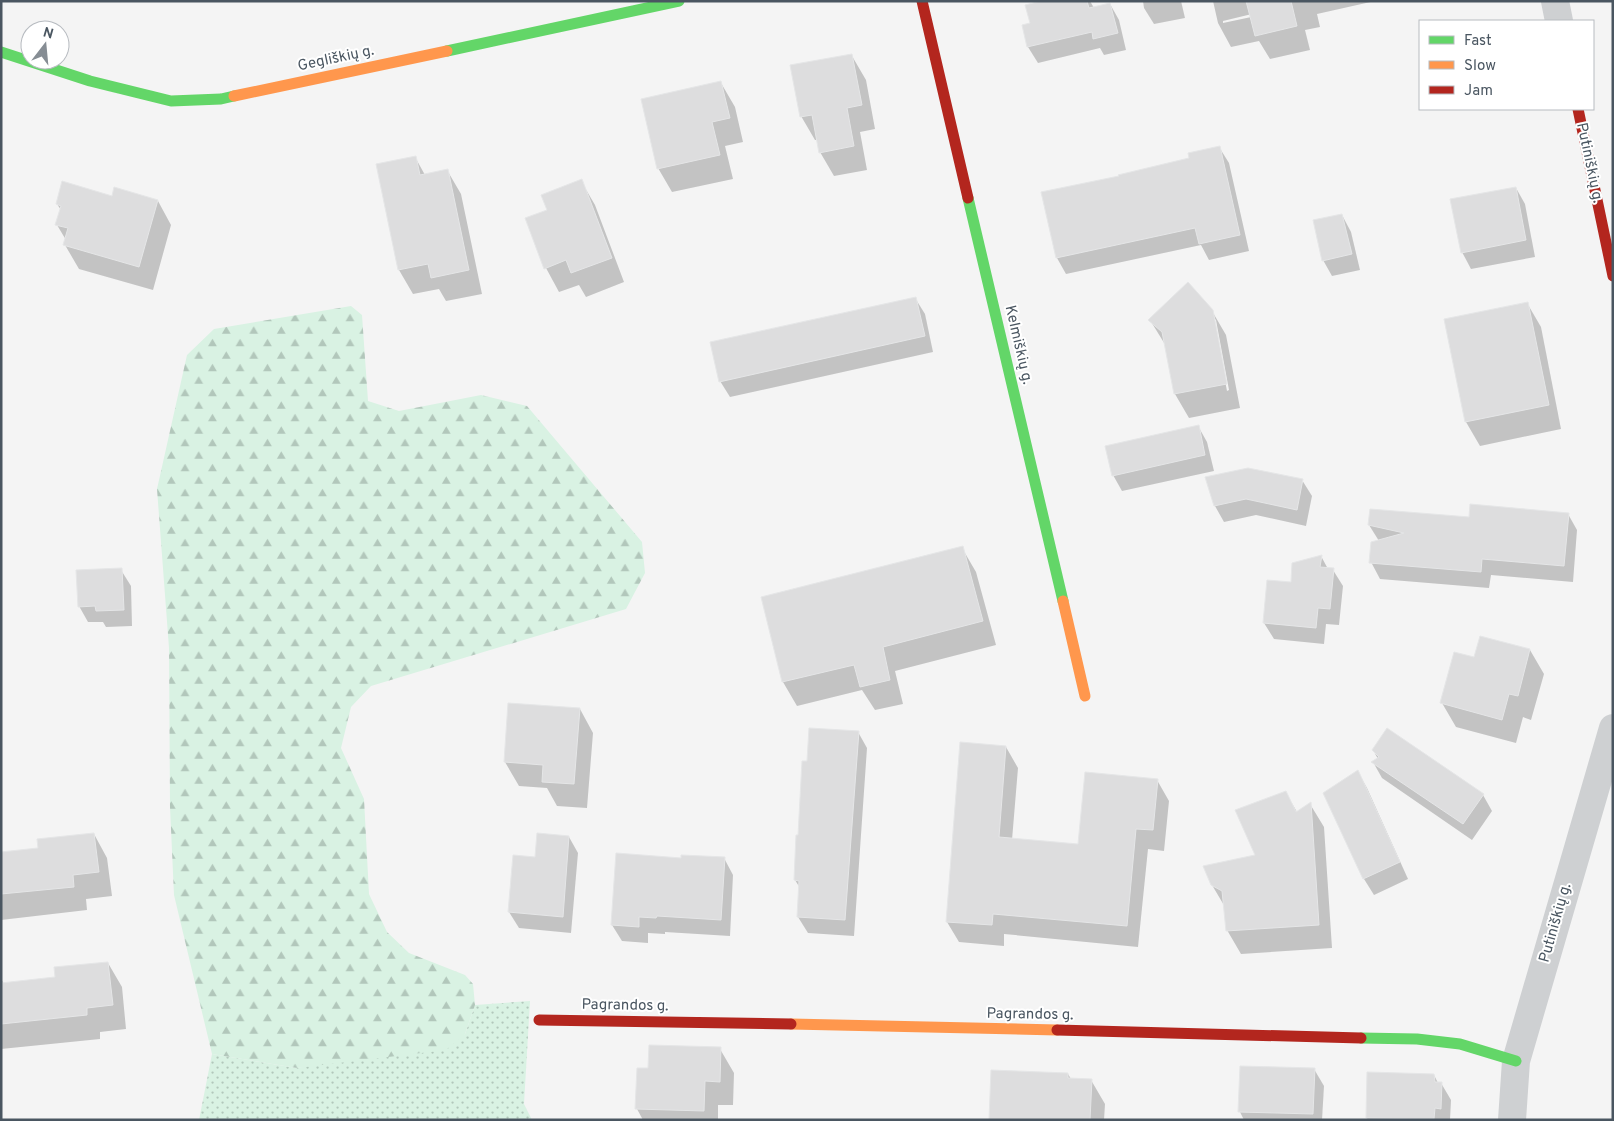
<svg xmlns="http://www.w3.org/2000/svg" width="1614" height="1121" font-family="Overpass,sans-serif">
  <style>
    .grass { fill: url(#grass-dots) }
    .forest { fill: url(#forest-firs) }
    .shadow { fill: #0003; fill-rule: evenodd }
    .building { fill: #ddddde; stroke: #e5e6e7 }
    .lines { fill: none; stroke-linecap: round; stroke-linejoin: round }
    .street { stroke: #ced0d2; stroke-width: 28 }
    .fast { stroke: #63d668; stroke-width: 11 }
    .slow { stroke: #ff974d; stroke-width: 11 }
    .jam { stroke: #b3261e; stroke-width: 11 }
    .labels { text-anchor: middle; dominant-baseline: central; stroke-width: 4; stroke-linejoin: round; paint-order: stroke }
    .street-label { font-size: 15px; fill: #4a5661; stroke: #fff }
  </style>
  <defs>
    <pattern id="grass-dots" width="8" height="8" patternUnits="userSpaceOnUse" patternTransform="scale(1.25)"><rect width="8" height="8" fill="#d9f2e3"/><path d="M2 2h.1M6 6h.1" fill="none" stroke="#b2c7bb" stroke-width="1.8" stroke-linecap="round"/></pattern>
    <pattern id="forest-firs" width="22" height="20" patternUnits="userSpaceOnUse" patternTransform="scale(1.25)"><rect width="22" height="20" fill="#d9f2e3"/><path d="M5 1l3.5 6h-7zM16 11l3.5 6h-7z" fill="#b2c7bb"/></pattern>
  </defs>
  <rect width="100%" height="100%" fill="#f4f4f4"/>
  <!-- grass -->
  <polygon class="grass" points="530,1001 524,1104 532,1120 199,1120 212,1054 297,1068 465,1034 475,1005"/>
  <!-- forest -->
  <polygon class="forest" points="351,306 362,315 368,401 399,411 481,395 527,406 642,542 645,573 626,609 371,686 351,707 341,748 364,799 369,894 387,932 409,953 465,975 473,984 475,1005 465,1034 446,1050 297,1068 212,1054 174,895 170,807 169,648 157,489 187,355 214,329"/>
  <!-- shadow -->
  <g class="shadow">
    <polygon points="1046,1 1090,1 1094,8 1110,4 1119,20 1126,50 1104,55 1100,48 1038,63 1028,47 1023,26 1031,24"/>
    <polygon points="1143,1 1181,1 1185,18 1154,24 1144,8"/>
    <path d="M1213,1H1375L1317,14L1320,27L1305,30L1310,50L1270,59L1259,41L1231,47L1218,23ZM1256,13V16L1223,23V21Z"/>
    <polygon points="852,56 866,80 875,129 860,132 867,170 834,176 820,152 818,140 815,140 801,116"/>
    <polygon points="721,83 735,107 743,142 725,146 733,179 672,192 658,168"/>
    <polygon points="1219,147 1229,163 1249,251 1209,260 1201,245 1066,274 1057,258 1043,193 1120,177 1190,159"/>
    <polygon points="415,157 425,175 447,170 461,194 482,294 446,301 439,289 413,294 399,270 378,165"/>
    <polygon points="581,181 595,205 624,282 586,297 579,285 559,292 546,268 548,211"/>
    <polygon points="1516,188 1525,204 1535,257 1471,269 1462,252"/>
    <polygon points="113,197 158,201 171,225 153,290 79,269 65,245 66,240 57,225 61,210 57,204"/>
    <polygon points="1342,215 1351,232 1360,270 1332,276 1323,260"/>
    <polygon points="915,298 925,314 933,352 730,397 720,381"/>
    <polygon points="1527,303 1541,327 1561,429 1480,446 1466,422"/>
    <path d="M1212,311L1226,335L1240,408L1189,418L1175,394L1166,346L1150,320ZM1213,317L1216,320L1229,390L1227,391Z"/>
    <polygon points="1198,426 1207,442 1214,471 1122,491 1113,475"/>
    <polygon points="1207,478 1302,480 1312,496 1306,526 1256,515 1224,522 1215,506"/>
    <polygon points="1568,514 1577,530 1573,582 1491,575 1489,588 1380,579 1371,562 1379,541 1369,525"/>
    <polygon points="962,548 976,572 996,645 895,671 903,704 875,710 862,690 797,706 783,682 762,598"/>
    <polygon points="1321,556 1328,569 1333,570 1343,586 1339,625 1326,624 1324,644 1274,639 1264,623 1292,583"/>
    <polygon points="121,570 131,586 132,626 106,627 103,622 88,622 79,606"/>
    <polygon points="1481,637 1530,650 1544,674 1531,720 1523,717 1516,743 1456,727 1442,703 1475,658"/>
    <polygon points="580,709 593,733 587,808 557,806 547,788 519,786 505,762"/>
    <polygon points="858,732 867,748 854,936 808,933 798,917 800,888 795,880 808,763"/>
    <polygon points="1006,747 1018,768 1012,840 1079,845 1157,780 1169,801 1164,851 1148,849 1138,947 1004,934 1004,946 959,942 947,922"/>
    <polygon points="1373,750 1483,795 1492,811 1472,840 1382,778 1373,762 1378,759"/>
    <polygon points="1358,772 1367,788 1408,879 1374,895 1364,879 1325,794"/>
    <polygon points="1286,793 1297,812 1310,804 1324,827 1332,948 1241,954 1227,930 1225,907 1212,885 1256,856"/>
    <polygon points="94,834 107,858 112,896 86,899 87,910 1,920 1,853 40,849"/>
    <polygon points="569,837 578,853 571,933 519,928 509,912 536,858"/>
    <polygon points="617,855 682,859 724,858 733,875 730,936 665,932 665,934 648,933 648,943 622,941 612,925"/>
    <polygon points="108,963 122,987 126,1029 100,1032 100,1039 1,1049 1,979 4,984 57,978"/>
    <polygon points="720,1049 734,1073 733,1105 718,1105 718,1120 643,1120 637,1109 650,1069"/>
    <polygon points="1241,1068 1314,1069 1324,1086 1322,1120 1244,1120 1240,1112"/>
    <polygon points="1068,1074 1071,1079 1091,1080 1105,1104 1104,1120 990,1120"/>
    <polygon points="1434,1075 1438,1083 1441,1083 1451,1100 1450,1120 1368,1120 1367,1118"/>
  </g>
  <!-- building -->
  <g class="building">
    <polygon points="1041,1 1087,1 1089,8 1110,3 1118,33 1093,39 1092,32 1027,47 1022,25 1030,23 1025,5"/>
    <polygon points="1246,1 1291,1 1297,26 1255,36"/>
    <polygon points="852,54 862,105 847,108 854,146 819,153 812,115 800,117 790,65"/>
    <polygon points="721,81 730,118 712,122 720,155 657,169 641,99"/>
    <polygon points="1220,146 1240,235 1199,244 1195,228 1056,258 1041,192 1119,176 1118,175 1189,158 1188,153"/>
    <polygon points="416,156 420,175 448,169 469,270 431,278 428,264 398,270 376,164"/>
    <polygon points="582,179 612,258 571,273 566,260 544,269 525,218 547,210 541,195"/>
    <polygon points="62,181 112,196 114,187 158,200 139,267 63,245 68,228 55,225 61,206 56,204"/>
    <polygon points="1516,187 1526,240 1461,253 1450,199"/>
    <polygon points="1342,214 1352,254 1322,261 1313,220"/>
    <polygon points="1188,282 1213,310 1227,384 1174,394 1162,332 1148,320"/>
    <polygon points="916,297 925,336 719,382 710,342"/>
    <polygon points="1528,302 1549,405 1465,422 1444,319"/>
    <polygon points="1199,425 1205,455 1112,476 1105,446"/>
    <polygon points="1248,468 1303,479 1297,510 1246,499 1214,506 1205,477"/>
    <polygon points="1470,504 1569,513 1564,566 1482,559 1481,572 1369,563 1371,542 1404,533 1368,525 1370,509 1469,517"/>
    <polygon points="963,546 983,621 883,647 890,680 860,687 854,665 782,682 761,597"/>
    <polygon points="1322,555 1320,567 1334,568 1330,609 1318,608 1316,628 1263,623 1267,580 1291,582 1292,563"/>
    <polygon points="122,568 124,610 96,611 95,606 78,607 76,570"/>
    <polygon points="1480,636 1530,649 1518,696 1509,694 1502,720 1440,703 1454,652 1474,657"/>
    <polygon points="508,703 580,708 574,784 542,782 543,765 504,762"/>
    <polygon points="809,728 859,731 845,920 797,917 799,881 794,880 796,835 798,835 802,761 807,761"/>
    <polygon points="1387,728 1484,794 1463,824 1371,762 1379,757 1372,750"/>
    <polygon points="960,742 1006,746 999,837 1078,844 1085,772 1158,779 1153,830 1136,829 1127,926 993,914 992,925 946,922"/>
    <polygon points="1358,770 1400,862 1363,879 1323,793"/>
    <polygon points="1286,791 1296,812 1311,802 1319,925 1226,931 1222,891 1211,885 1203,866 1255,855 1235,810"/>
    <polygon points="94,833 99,872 73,875 74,887 1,894 1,852 38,848 37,839"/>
    <polygon points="537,833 569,836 563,917 508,912 513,855 535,857"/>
    <polygon points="616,853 681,858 681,855 725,857 721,920 657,916 656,918 639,917 639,927 611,925"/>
    <polygon points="108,962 113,1005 87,1008 87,1015 1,1024 1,983 55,977 54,967"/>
    <polygon points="649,1045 721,1047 720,1082 705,1081 704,1111 635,1109 637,1068 648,1068"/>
    <polygon points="1240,1066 1315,1068 1313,1114 1238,1112"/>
    <polygon points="991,1070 1068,1073 1068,1078 1092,1079 1090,1120 989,1120"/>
    <polygon points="1367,1072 1434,1074 1435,1082 1442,1082 1441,1109 1435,1108 1434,1119 1366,1118"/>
  </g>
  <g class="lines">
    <!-- street -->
    <g class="street">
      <polyline points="1555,1 1559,21"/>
      <polyline points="1512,1120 1516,1061 1613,728"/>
    </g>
    <!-- fast -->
    <g class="fast">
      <polyline points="447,51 679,1"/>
      <polyline points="1,52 90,81 171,101 221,99 234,96"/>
      <polyline points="968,198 1063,601"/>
      <polyline points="1361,1038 1417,1039 1460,1044 1516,1061"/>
    </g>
    <!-- slow -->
    <g class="slow">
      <polyline points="234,96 447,51"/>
      <polyline points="1063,601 1085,696"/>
      <polyline points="791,1024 1057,1030"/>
    </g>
    <!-- jam -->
    <g class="jam">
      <polyline points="922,1 968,198"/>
      <polyline points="1578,109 1613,276"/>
      <polyline points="539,1020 791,1024"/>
      <polyline points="1057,1030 1361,1038"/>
    </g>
  </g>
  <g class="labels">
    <!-- street labels -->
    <g class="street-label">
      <text transform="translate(336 59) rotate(-12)">Gegliškių g.</text>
      <text transform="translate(1589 163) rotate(78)">Putiniškių g.</text>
      <text transform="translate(1018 345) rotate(77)">Kelmiškių g.</text>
      <text transform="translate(1556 923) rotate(-74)">Putiniškių g.</text>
      <text transform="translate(625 1006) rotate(1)">Pagrandos g.</text>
      <text transform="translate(1030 1015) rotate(1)">Pagrandos g.</text>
    </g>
  </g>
  <!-- border -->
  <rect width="1614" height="1121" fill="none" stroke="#4a5661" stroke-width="5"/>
  <!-- legend -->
  <rect x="1419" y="20" width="175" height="90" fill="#ffffff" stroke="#b7bbc0"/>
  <rect x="1429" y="36" width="25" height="8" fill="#63d668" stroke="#b7bbc0"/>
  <text x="1464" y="45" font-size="15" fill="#4a5661">Fast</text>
  <rect x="1429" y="61" width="25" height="8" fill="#ff974d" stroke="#b7bbc0"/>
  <text x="1464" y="70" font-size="15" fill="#4a5661">Slow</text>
  <rect x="1429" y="86" width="25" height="8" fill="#b3261e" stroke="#b7bbc0"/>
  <text x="1464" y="95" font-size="15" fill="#4a5661">Jam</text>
  <!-- north arrow -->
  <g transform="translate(45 45) rotate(16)"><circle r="24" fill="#ffffff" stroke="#b7bbc0"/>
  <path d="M0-4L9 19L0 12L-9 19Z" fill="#868d94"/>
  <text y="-8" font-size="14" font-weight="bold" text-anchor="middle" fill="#4a5661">N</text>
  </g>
</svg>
